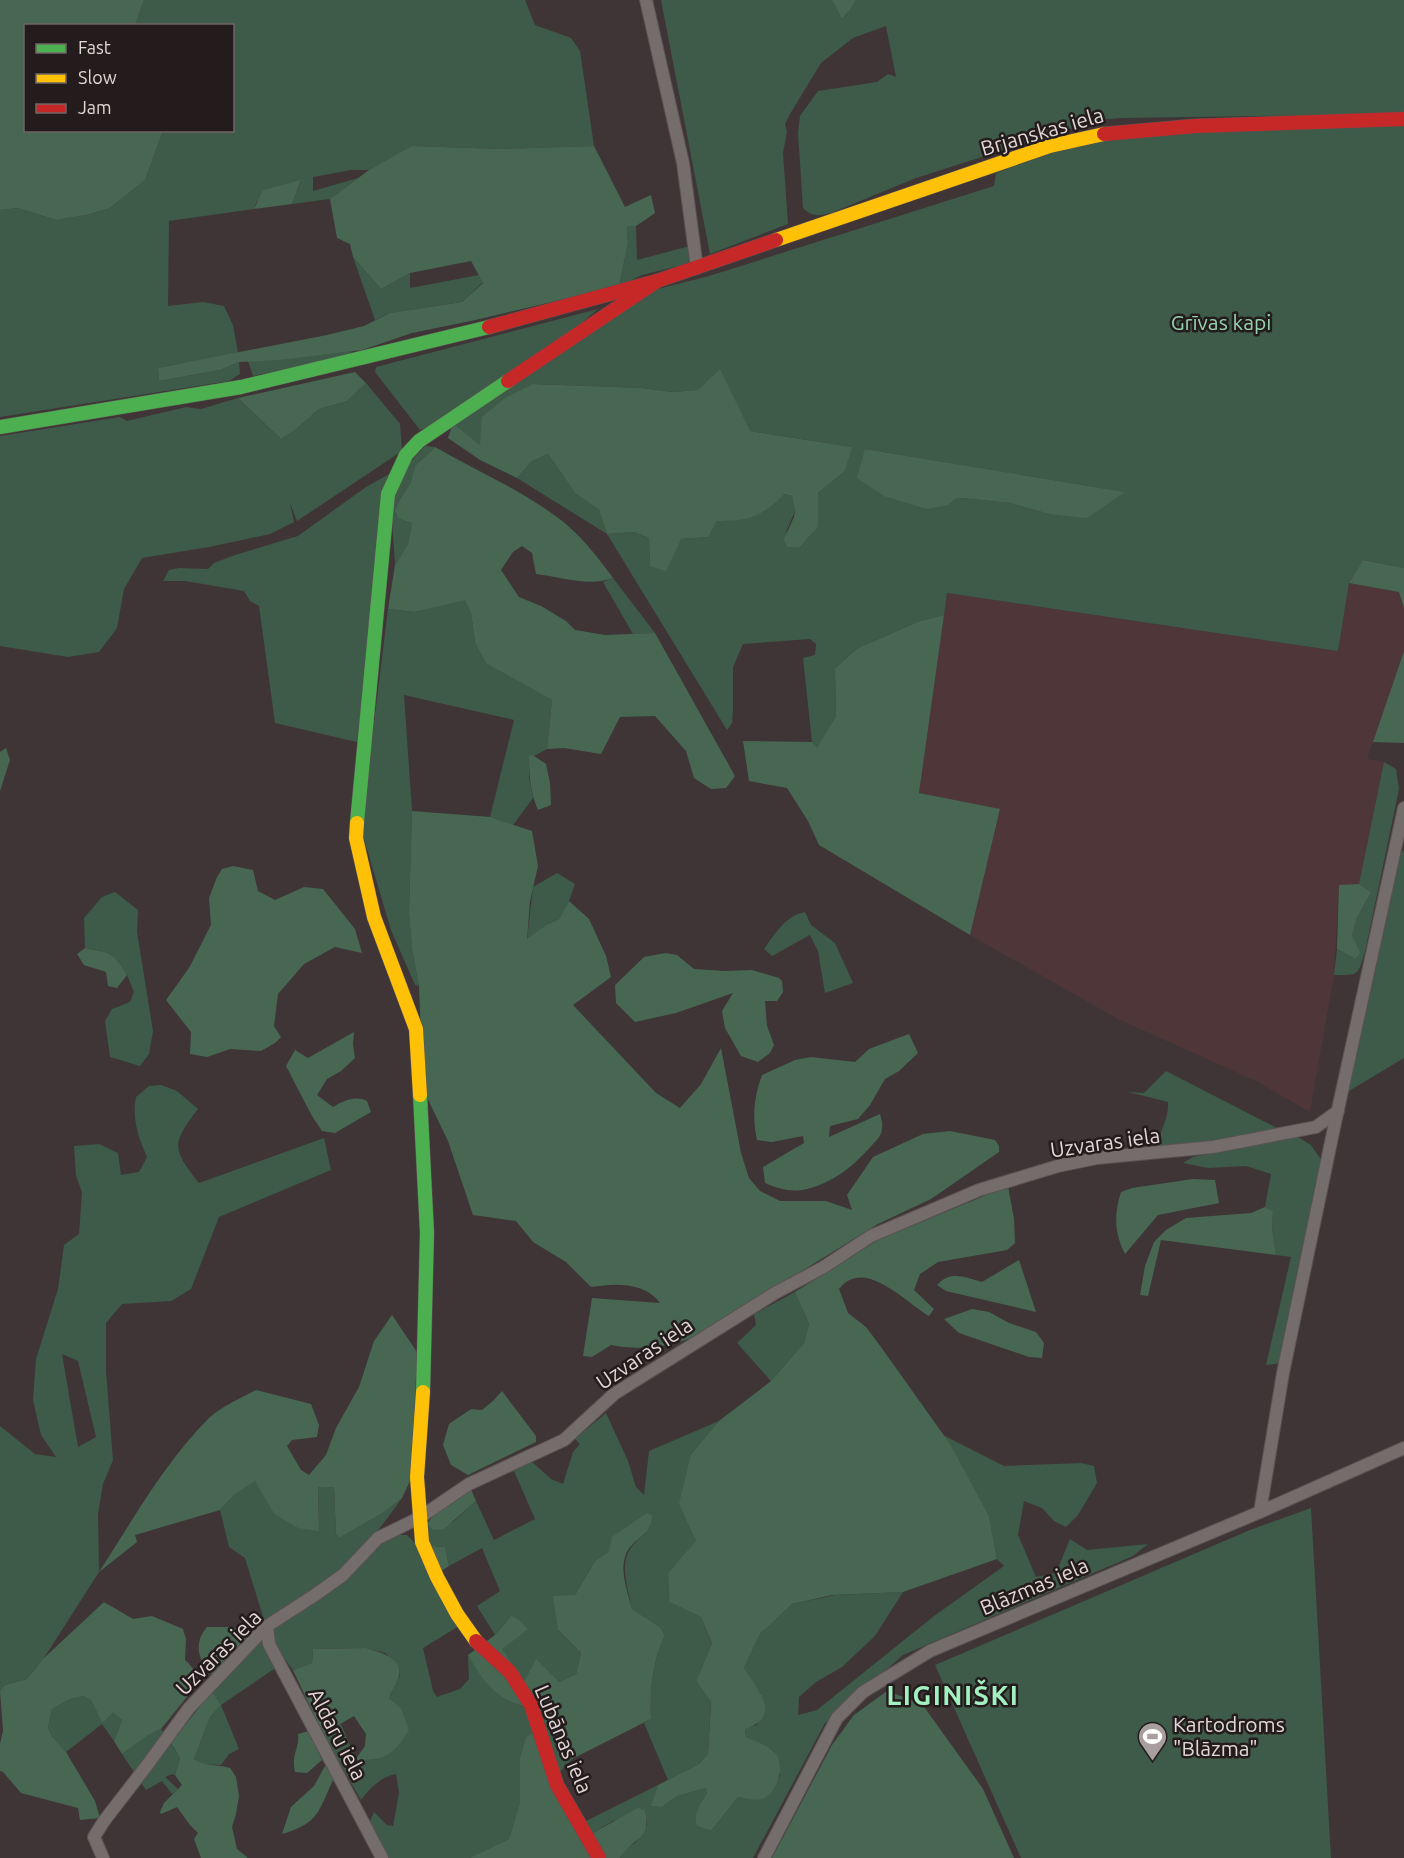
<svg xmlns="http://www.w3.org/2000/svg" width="1404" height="1858" font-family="Ubuntu,sans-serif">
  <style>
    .built { fill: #4f3739 }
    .green { fill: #3d5b48; fill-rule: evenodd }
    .forest { fill: #476753 }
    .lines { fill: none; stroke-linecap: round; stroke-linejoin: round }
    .street-casing { stroke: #5b5253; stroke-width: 14 }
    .fast-casing { stroke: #5b5253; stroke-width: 15 }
    .slow-casing { stroke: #5b5253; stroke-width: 15 }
    .jam-casing { stroke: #5b5253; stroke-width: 15 }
    .street { stroke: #756c6c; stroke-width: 12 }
    .fast { stroke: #4caf50; stroke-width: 14 }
    .slow { stroke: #ffc107; stroke-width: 14 }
    .jam { stroke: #c62828; stroke-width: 14 }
    .labels { text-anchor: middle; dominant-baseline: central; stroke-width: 5; stroke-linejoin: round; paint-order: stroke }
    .street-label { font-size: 21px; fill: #e2d6d6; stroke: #241b1c }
    .park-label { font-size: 21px; fill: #95d6ae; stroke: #241b1c }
    .poi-label { font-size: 21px; fill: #e2d6d6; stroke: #241b1c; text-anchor: start }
    .district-label { font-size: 27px; font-weight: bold; letter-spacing: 1.5px; fill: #a2efbf; stroke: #241b1c }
  </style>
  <rect width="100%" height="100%" fill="#3f3536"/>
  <!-- built -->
  <polygon class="built" points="1349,583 1399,592 1404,608 1404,651 1367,759 1384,762 1359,884 1339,885 1334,975 1310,1112 1256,1081 1118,1019 970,935 1000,810 919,793 947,593 1338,651"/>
  <!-- green -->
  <g class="green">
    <polygon points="144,0 525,0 535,25 571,38 580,51 594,146 501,149 413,146 369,170 351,170 313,177 313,191 358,178 330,199 292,204 301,181 257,201 254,209 169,221 168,306 203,302 224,306 233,325 238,353 158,368 159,381 220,370 239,362 240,374 229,381 0,417 0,210 18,208 56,220 86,215 110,208 145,180 163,131 232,130 232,26 135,25"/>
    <path d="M661,0H832L842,19L850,10L856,0H1404V114L1121,118L1098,120L916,178L831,213C819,216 812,217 803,208L798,133L800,116L818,91L877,82L888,74L896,77L886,26L853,38L821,63L790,114L785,124L787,131L783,153L788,224L710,254Z"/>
    <path d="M1404,126V568L1363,560L1349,583L1338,651L947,593L944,615L920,621L858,648L835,668L836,716L817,749L812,742L803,658L815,655L816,644L810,639L743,644L733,667V710L732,723L727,730L607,534L517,478L532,461L548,454L575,493L599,510L607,534L634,532L649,538L650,566L681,539L707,537L717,521C741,521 768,510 785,494L792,496L795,511L786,532L800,547L818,527V493L845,471L851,447L750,431L698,390L672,392L642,388L533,384L481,446L453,423L650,291L709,276L994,186L996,173L1060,149L1103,139L1249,129ZM865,449L1124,492L1049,514L1010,503L962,498L955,499Z"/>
    <polygon points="627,226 636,226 637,260 690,246 691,259 686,264 642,275 619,286 628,243"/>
    <polygon points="353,257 381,289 410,273 410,288 479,275 483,282 462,302 390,313 375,320"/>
    <polygon points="598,309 554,346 430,426 420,430 375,372 376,367"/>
    <polygon points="352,351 348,357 253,376 248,361"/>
    <polygon points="366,383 400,424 402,451 297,521 290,503 294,522 270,534 209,547 142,558 124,589 117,628 99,652 68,657 0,646 0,436 120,417 127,421 186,407 201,409 238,398 281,439 295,430 319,409 347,401"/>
    <polygon points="425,446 435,447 415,466 410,484 400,499 396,511 399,519 412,523 408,544 395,565 391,506 404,469"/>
    <polygon points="391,473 361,743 275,723 259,606 250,601 244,591 185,581 163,581 169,570 179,568 208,569 214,563 235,555 298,536 366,487"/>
    <polygon points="613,578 655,633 633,634 603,582"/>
    <polygon points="465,599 471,613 475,643 486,662 552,700 547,749 534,756 529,756 529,777 533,798 513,825 490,817 514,720 404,695 412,811 409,913 412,949 419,986 415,985 391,930 361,829 388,609 415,612"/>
    <path d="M1384,762L1396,769L1399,789L1365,952C1357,976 1360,975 1334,975L1337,949L1355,959L1352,935L1357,918L1371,892L1359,884Z"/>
    <polygon points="1404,850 1404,1058 1349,1091 1351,1070 1370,995 1400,854"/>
    <polygon points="557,873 575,884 569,901 559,919 546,925 527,940 533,887"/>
    <polygon points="115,892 138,910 137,932 153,1031 149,1054 140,1066 110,1057 105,1021 112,1009 130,1002 134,992 127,975 101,951 85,948 84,918 102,897"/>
    <path d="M805,912L811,925L835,943L853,983L825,993L818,951L810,935L772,956L764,949C775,934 785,916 805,912Z"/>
    <path d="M1166,1071L1273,1126L1279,1130L1186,1147H1157C1160,1129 1169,1120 1168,1102L1128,1092L1144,1093Z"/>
    <path d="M161,1085L177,1091L198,1109C172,1143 171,1148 199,1183L324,1138L331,1170L219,1217L191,1289L171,1301L122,1304L106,1323V1371L113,1460L103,1484L98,1514L99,1572L44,1658L27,1679L5,1685L0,1691V1426L35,1454L56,1457L41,1435L33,1400L36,1359L58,1289L64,1245L79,1234L82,1192L76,1176L74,1146L99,1144L118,1153L121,1175L139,1172L147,1157C138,1136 132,1119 136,1097L149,1086ZM62,1354L78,1361L96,1437L78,1447Z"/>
    <polygon points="1296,1136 1311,1145 1322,1161 1281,1363 1266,1365 1291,1257 1276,1255 1272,1228 1273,1211 1265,1207 1271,1174 1246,1166 1208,1168 1183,1163 1193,1157"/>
    <polygon points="795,1292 809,1324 804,1343 771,1381 737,1343 756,1325 754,1314"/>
    <path d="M606,1413L628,1461L636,1487L644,1495L649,1451L719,1421L691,1454L697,1541L668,1573L669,1602L701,1617L712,1645L696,1681L711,1702L708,1754L699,1764L668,1780L644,1723L651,1719C650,1689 652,1663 665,1635L660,1627L632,1609C625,1575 615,1554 648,1532L595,1561L575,1595L558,1630L581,1653L576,1674L559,1682L525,1683L501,1649L511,1616L495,1635L477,1606L500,1591L482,1548L449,1566L445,1547L430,1546L427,1524L453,1522L476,1501L494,1540L535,1519L514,1471L531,1461L551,1479L563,1484L573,1452L580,1444L575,1439Z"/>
    <path d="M943,1435L1004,1466L1081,1463L1094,1466L1097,1483L1078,1515L1066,1527L1054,1521L1042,1508L1024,1501L1018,1535L1036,1577L1056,1573L1070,1539L1087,1550L1148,1544L1133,1556L903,1655L825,1723L753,1858H620L626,1848L635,1843L647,1825L645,1810L613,1821L591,1834L584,1822L658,1785L652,1806L662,1807L677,1796L706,1788L707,1794L697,1826L711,1831L738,1797C765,1801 767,1799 780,1776L774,1751L746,1737L745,1728L757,1725L761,1694L744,1668L760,1634L792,1604L835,1595L903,1592L875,1636L842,1667L816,1682L799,1697L798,1715L817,1710L934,1616L1004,1566L997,1559L989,1516Z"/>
    <path d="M255,1480L274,1514L319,1530L318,1487H334L336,1534L339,1538L383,1513L402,1498C384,1523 365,1549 343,1570C321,1591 291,1605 264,1620L245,1558L229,1547L220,1510L234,1495Z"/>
    <polygon points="1311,1508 1331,1858 1021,1858 935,1665 1250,1530"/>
    <path d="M399,1535H407L419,1547L459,1626L423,1648L433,1691L437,1697L460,1689L469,1679L468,1655C480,1678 502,1704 529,1707L536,1732L526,1738L520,1758V1802L509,1839L469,1858H388L370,1822L374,1812L387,1825L393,1826L399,1793L396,1774C382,1776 369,1789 361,1800L323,1734L341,1724L356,1760L401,1708L389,1698L400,1675L399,1666L385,1653L366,1648L313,1649L312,1663L293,1670L274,1645L272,1631L298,1612L379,1543Z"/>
    <polygon points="264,1632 277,1667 221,1705 239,1749 229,1754 221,1765 201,1764 194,1759 210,1717 221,1705 212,1691"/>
    <polygon points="522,1690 564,1717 566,1727 563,1731 560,1751 572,1759 558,1774"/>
    <polygon points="83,1696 91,1700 102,1723 113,1711 122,1720 114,1741 102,1724 66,1752 52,1738 48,1727 52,1709 70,1699"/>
    <polygon points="161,1729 180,1758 175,1775 172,1774 165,1777 178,1789 172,1794 162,1781 146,1790 122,1754 147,1736"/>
  </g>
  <!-- forest -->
  <g class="forest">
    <polygon points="0,0 144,0 135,25 26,26 26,130 163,131 145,180 110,208 86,215 56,220 18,208 0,210"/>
    <polygon points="832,0 856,0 850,10 842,19"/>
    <polygon points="412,146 501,149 594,146 625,207 651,195 655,213 636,226 627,226 628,243 619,286 471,321 412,333 362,350 279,360 239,362 220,370 159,381 158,368 327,335 364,326 390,313 462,302 483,283 471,261 410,273 381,289 353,257 350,244 337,238 330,199 369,170"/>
    <polygon points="301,180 292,204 254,209 263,190"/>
    <path d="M720,369L750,431L852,447L845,471L818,493V527L800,547H787L784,539L794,517L795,511L792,496L785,494C760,517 751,521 717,521L708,537L681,539L666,571L650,566L649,538L634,532L607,534L599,510L575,493L548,454L532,461L517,478L480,460L448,438L453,423L480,445L482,417L505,398L533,384L642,388L672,392L698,390Z"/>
    <polygon points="355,372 366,383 347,401 319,409 295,430 281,439 238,398"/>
    <path d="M435,447C475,470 519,489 557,517C579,533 597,556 613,578C589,587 561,577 536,574L532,553L522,546L513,552L501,570L519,597L541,606L566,621L575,630L605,635L655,633L735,776L726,788L711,789L694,778L686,751L655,716L620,717L601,754L564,748L547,749L552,700L486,663L475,643L471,613L465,600L415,612L388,609L395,565L408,544L412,523L399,519L395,511L400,499L410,484L415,466Z"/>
    <polygon points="865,449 1125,492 1087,518 1049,514 1010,503 962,498 955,499 948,505 927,509 884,496 857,478"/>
    <polygon points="1363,560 1404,568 1404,608 1399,592 1349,583"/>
    <polygon points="944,615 919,793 1000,809 970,935 819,845 808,821 787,788 749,781 743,741 812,742 817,748 836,716 835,668 858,648 920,621"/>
    <polygon points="1404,651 1404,743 1373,742"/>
    <polygon points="6,748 10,760 0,791 0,752"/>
    <path d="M529,755L534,756L546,764L550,783L551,805L538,810C530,792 529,775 529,755Z"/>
    <path d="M412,811L490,817L532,831L538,866L530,901L527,939L546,925L559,919L569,901L589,919L606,956L611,977L573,1005L656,1093L680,1108L701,1084L721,1048L741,1153L749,1178L760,1191L780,1201H826L852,1210L847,1195L873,1157L923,1134L950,1131L995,1140L999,1146V1152L931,1199L878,1224L698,1335C671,1347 640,1351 611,1345L592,1357L583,1356L592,1298L660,1303C645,1282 615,1283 591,1287L566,1262L533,1242L516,1221L473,1215L448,1141L423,1089L419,986L412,949L409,913Z"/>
    <polygon points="233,866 253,870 258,891 275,900 304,887 323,889 355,929 362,953 335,947 304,964 278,994 274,1026 281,1037 275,1043 261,1051 230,1049 207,1057 190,1054 191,1032 166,1000 189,968 211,925 209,898 217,877 222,869"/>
    <polygon points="1359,884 1371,892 1357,918 1352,935 1360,953 1355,959 1337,949 1339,885"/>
    <path d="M85,948C111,953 113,953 127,975L117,988L108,986L106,972L84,965L77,954Z"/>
    <polygon points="666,953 677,955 694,969 725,971 752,970 779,978 782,981 783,992 777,1001 765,1001 767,1026 774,1045 770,1053 758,1062 741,1056 725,1028 722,1011 733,993 676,1013 635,1022 616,1003 615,985 644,957"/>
    <path d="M354,1032L353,1044L355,1058L341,1071L327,1079L317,1095L333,1107C343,1101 355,1095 367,1101L371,1112L335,1133L322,1131L312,1116L286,1066L295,1050L308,1058Z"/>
    <path d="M909,1034L918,1053L899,1071L885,1079L870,1105L858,1119L830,1126L829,1137L880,1114C881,1118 883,1124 882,1128C882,1135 877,1140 873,1144C854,1166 831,1185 802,1190C789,1192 777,1188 765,1183L763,1167L804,1143L803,1136L772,1142L757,1140C752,1117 754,1097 762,1075L795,1060L811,1057L855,1062L869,1049Z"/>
    <path d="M1193,1179L1215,1180L1219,1203L1158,1215L1125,1254C1114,1233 1114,1214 1121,1192L1132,1188Z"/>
    <path d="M1008,1186L1014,1219L1015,1243L1007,1250L938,1262L920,1274L914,1290L934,1309L929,1316C906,1303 864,1256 839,1289L848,1313L866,1327L881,1347L950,1444L989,1516L997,1559L903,1592L832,1595L792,1604L760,1634L744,1668C758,1689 783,1717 745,1729L746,1737C754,1741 765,1744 772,1750C787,1762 779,1792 762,1799C755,1801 745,1798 738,1797L711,1831L697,1826C693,1814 700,1804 707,1794L706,1788L677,1796L662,1807L651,1806L658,1785L699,1764L708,1754L711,1702L696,1681L712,1644L701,1617L669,1602L668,1573L696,1541L679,1504L691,1454L719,1421L771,1381L804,1343L809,1324L795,1292L878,1240Z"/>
    <polygon points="1265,1207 1273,1211 1272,1228 1276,1255 1161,1240 1148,1296 1140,1295 1145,1266 1154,1242 1166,1230 1186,1218 1251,1213"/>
    <path d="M1019,1260L1036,1312L946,1291L937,1285C950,1270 965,1277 982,1282Z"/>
    <polygon points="972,1309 989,1312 1009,1323 1036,1332 1044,1343 1042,1358 1029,1357 959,1333 944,1319"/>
    <path d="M392,1315L417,1352L412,1477L402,1498L383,1513L339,1538L336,1534L334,1487H318L319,1531L298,1528L274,1514L255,1481L234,1495L220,1510L135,1535L137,1542L99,1572C133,1520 164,1463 209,1418C222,1406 241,1398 256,1390L311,1404L319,1425L317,1437L292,1440L287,1446L301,1470L309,1475L326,1455L336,1428L359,1387L374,1341Z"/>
    <polygon points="502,1391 536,1436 536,1442 468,1475 451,1465 443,1445 449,1424 471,1409 482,1410 493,1401"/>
    <polygon points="471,1489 476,1501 444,1529 433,1530 427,1524 438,1509"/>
    <path d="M647,1513L652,1515C652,1538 631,1537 625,1557C620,1573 628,1593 632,1609L660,1627L665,1635C652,1663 650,1689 651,1719L572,1759L560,1751L561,1734L566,1727L564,1717L523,1691L529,1707C498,1702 482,1681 468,1655L495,1635L511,1616L518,1619L528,1629L502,1649L524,1682L536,1659L559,1682L576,1674L581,1653L558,1630L553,1596L575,1595L595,1561L609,1552L612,1537Z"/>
    <polygon points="430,1546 445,1547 449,1566 438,1573"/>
    <path d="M104,1602L133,1619L152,1616L183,1629L186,1639L185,1660C192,1667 198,1672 198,1683L161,1729L147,1736L122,1754L114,1741L122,1720L113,1712L102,1723L91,1700L83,1696L70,1699L52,1709L48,1727L52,1737L66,1752L95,1801L100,1818L80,1820L78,1808L21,1793L3,1772L0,1771V1744L3,1731L0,1691L5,1685L27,1679L44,1658Z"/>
    <path d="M207,1627H231L252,1632L212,1675C198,1661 193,1643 207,1627Z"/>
    <path d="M366,1648C379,1652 404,1658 399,1676C397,1683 392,1691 389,1698L401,1708L409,1731C391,1756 387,1760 355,1760L365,1746L366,1734L354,1716L323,1734L293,1670L312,1663L313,1649Z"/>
    <path d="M212,1691L221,1705L210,1717L194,1759C205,1767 218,1764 230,1768L236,1777L239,1796L236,1814L232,1827L237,1849L248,1858H201L194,1839L198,1833L190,1825L177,1807L161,1814L160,1812L164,1803L182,1785L175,1775L180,1758L171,1743Z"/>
    <polygon points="887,1691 922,1704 983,1789 1014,1858 772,1858 832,1745 854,1715"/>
    <path d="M309,1731L322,1760L307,1773L295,1772C291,1752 300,1749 298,1734Z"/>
    <polygon points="536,1732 593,1858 469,1858 509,1839 520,1802 520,1758 526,1737"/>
    <path d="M325,1766L334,1778C318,1811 320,1823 282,1834L291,1807L314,1786Z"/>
    <path d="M638,1808L645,1810C652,1841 632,1837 620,1858H603L591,1834Z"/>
  </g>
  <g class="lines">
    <defs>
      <g id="street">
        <polyline points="646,0 683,163 697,268"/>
        <polyline points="1260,1512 1283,1373 1335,1123 1404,808"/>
        <polyline points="267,1626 269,1644 382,1858"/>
        <polyline points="103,1858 94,1837 104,1821 148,1764 189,1708 267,1626 315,1595 343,1575 378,1538 419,1518 469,1484 564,1440 614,1394 775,1293 822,1268 871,1236 979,1190 1058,1166 1097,1158 1213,1147 1316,1127 1338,1111"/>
        <polyline points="764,1858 837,1718 863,1692 930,1651 1260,1512 1404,1448"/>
      </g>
      <g id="fast">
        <polyline points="0,427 241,387 489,327"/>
        <polyline points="357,823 388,494 406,455 419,441 508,381"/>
        <polyline points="420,1095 427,1233 423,1392"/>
      </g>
      <g id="slow">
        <polyline points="776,240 1050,146 1104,134"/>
        <polyline points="357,823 356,838 374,917 416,1029 420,1095"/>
        <polyline points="423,1392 417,1477 422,1542 437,1577 457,1614 476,1641"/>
      </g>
      <g id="jam">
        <polyline points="1104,134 1195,126 1404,119"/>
        <polyline points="489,327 657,281 776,240"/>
        <polyline points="508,381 657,281"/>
        <polyline points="476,1641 510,1672 531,1705 557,1785 599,1858"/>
      </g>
    </defs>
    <!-- street casing -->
    <use href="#street" class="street-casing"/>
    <!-- fast casing -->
    <use href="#fast" class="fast-casing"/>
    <!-- slow casing -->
    <use href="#slow" class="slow-casing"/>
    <!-- jam casing -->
    <use href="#jam" class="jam-casing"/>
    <!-- street -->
    <use href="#street" class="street"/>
    <!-- fast -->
    <use href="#fast" class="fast"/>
    <!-- slow -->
    <use href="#slow" class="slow"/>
    <!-- jam -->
    <use href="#jam" class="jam"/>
  </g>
  <!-- icons -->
  <defs>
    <symbol id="stadium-pin" viewBox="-11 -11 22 30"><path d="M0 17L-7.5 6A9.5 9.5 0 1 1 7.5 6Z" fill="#a99e9e" stroke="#241b1c"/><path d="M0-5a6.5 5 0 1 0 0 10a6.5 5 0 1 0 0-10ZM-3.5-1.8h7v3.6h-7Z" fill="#fff"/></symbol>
  </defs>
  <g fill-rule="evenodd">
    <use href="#stadium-pin" x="1136" y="1720" width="33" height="45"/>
  </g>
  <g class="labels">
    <!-- street labels -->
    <g class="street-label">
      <text transform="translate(1042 131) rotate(-16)">Brjanskas iela</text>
      <text transform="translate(1105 1142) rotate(-8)">Uzvaras iela</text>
      <text transform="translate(644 1353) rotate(-34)">Uzvaras iela</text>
      <text transform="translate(1034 1586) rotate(-23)">Blāzmas iela</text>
      <text transform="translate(218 1652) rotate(-45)">Uzvaras iela</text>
      <text transform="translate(338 1734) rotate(62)">Aldaru iela</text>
      <text transform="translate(564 1739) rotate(67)">Lubānas iela</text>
    </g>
    <!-- park labels -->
    <g class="park-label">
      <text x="1221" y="322">Grīvas kapi</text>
    </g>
    <!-- poi labels -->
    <g class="poi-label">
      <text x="1173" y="1724">Kartodroms<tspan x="1173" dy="24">"Blāzma"</tspan></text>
    </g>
    <!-- district labels -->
    <g class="district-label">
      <text x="953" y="1695">LIGINIŠKI</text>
    </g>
  </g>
  <!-- legend -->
  <rect x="24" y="24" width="210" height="108" fill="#241b1c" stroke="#706666" stroke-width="1.5"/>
  <rect x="36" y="44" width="30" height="9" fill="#4caf50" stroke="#706666" stroke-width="1.5"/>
  <text x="78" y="54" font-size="18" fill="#e2d6d6">Fast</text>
  <rect x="36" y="74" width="30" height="9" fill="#ffc107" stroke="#706666" stroke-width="1.5"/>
  <text x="78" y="84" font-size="18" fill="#e2d6d6">Slow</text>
  <rect x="36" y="104" width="30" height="9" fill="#c62828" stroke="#706666" stroke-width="1.5"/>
  <text x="78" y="114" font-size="18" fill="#e2d6d6">Jam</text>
</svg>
